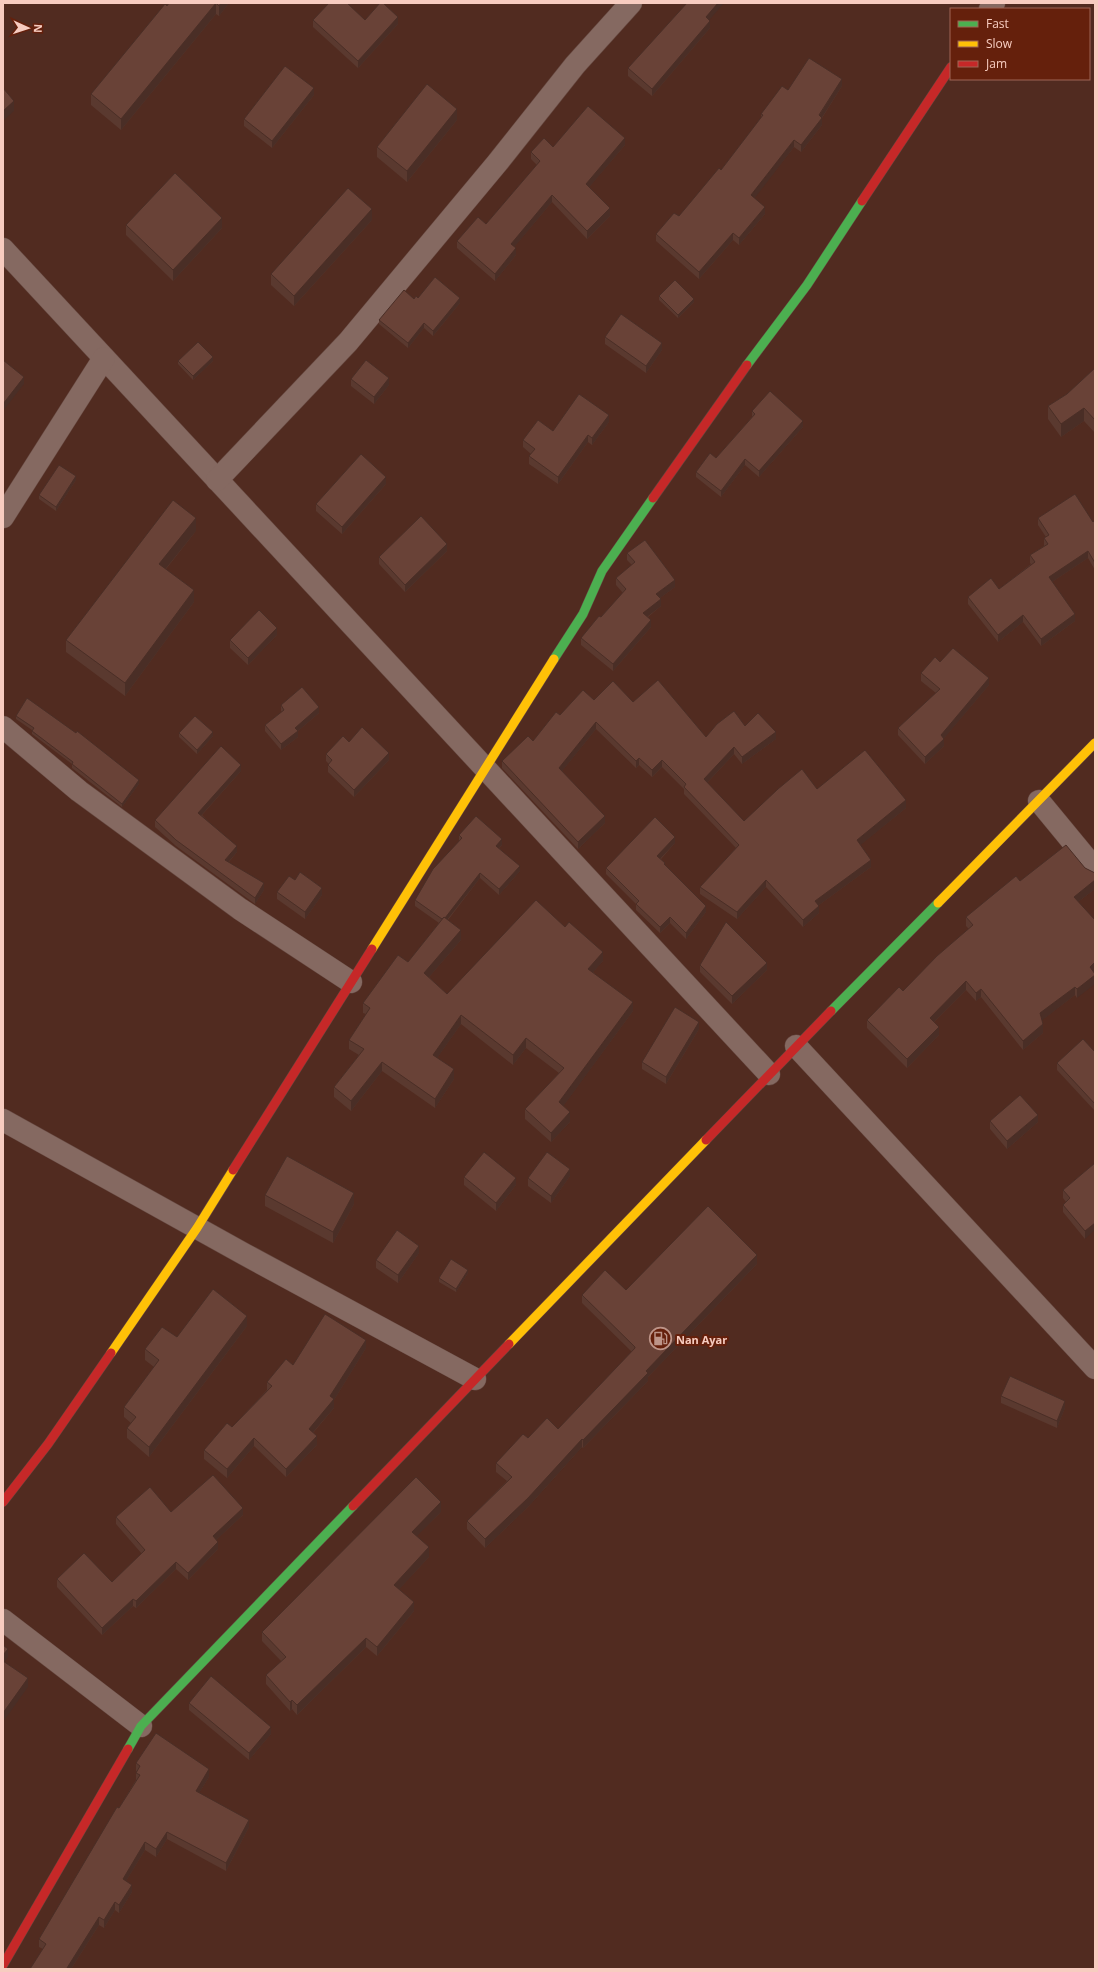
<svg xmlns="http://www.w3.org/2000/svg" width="1098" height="1972" font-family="'Open Sans',sans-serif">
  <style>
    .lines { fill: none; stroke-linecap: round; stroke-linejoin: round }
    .street-casing { stroke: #65473f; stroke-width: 23 }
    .fast-casing { stroke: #65473f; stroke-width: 10 }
    .slow-casing { stroke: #65473f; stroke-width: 10 }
    .jam-casing { stroke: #65473f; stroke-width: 10 }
    .street { stroke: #856961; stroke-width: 22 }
    .fast { stroke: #4caf50; stroke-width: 9 }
    .slow { stroke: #ffc107; stroke-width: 9 }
    .jam { stroke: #c62828; stroke-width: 9 }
    .wall { fill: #5a392f }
    .shaded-wall { fill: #4a2e26 }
    .building { fill: #694237; stroke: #4a2e26 }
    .labels { text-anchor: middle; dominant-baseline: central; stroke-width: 4; stroke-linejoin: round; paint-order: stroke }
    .poi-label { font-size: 11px; font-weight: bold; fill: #f7ccc0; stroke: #65200c; text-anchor: start }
  </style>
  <rect width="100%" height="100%" fill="#512b20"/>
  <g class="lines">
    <defs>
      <g id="street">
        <polyline points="990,9 994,3"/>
        <polyline points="3,249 769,1074"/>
        <polyline points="217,480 348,342 498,162 575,65 631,3"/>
        <polyline points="3,517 104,358"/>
        <polyline points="3,727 79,791 240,909 351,982"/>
        <polyline points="1039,801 1095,869"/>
        <polyline points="796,1046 1095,1368"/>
        <polyline points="3,1120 244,1254 475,1379"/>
        <polyline points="3,1620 141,1726"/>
      </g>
      <g id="fast">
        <polyline points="747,365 807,285 862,201"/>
        <polyline points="554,659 583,614 602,571 653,498"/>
        <polyline points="831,1011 938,903"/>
        <polyline points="128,1749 141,1726 353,1506"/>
      </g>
      <g id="slow">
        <polyline points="938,903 1095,743"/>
        <polyline points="372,949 554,659"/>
        <polyline points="509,1344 706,1140"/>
        <polyline points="111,1353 197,1228 233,1170"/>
      </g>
      <g id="jam">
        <polyline points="862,201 951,67"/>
        <polyline points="653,498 747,365"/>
        <polyline points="706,1140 831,1011"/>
        <polyline points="233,1170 372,949"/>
        <polyline points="3,1502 48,1444 111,1353"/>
        <polyline points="353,1506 509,1344"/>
        <polyline points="3,1965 128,1749"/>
      </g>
    </defs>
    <!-- street casing -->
    <use href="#street" class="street-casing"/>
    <!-- fast casing -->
    <use href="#fast" class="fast-casing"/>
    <!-- slow casing -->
    <use href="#slow" class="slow-casing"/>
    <!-- jam casing -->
    <use href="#jam" class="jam-casing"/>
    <!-- street -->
    <use href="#street" class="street"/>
    <!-- fast -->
    <use href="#fast" class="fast"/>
    <!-- slow -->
    <use href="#slow" class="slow"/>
    <!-- jam -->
    <use href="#jam" class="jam"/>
  </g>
  <!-- wall -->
  <g class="wall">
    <polygon points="169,3 229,3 219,16 216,14 121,130 91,105 91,94"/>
    <polygon points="313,20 398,24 358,68 313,27"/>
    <polygon points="710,20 710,28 652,96 628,76 628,68"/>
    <polygon points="842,86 822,118 822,125 801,152 794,147 754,198 765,214 739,245 733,240 699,279 656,241 656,234 679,216 721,170 761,118 761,114 788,90"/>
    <polygon points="314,95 272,148 244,126 244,119"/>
    <polygon points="457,120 407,182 377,157 377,147"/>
    <polygon points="625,145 589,187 610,216 587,239 552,202 514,247 516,255 495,281 457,248 457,241 486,224 537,165 531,159 531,152 553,147"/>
    <polygon points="372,220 294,306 271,285 271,274"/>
    <polygon points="126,225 222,228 173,281 126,235"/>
    <polygon points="659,296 694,302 678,318 659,300"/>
    <polygon points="418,298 460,303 433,336 424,328 408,348 379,324 379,320"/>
    <polygon points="605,337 662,350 646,373 605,344"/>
    <polygon points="178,361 213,361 193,380 178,364"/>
    <polygon points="1095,368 1095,433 1084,421 1061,437 1048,419 1048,406 1067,394"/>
    <polygon points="351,379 389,385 374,404 351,386"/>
    <polygon points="752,411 803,427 759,477 745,465 721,497 696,477 696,472 716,458 752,417"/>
    <polygon points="609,422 592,445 588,442 558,484 529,464 529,456 531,454 523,447 523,440 553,431"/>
    <polygon points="76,480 56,511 39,499 39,495"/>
    <polygon points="386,484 342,534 316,511 316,504"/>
    <polygon points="1038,518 1093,522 1095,520 1095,570 1088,558 1052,582 1075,621 1041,646 1023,622 998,642 968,604 968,597 999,589 1031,564 1030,563 1030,555 1044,546 1044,538 1046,537 1038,525"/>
    <polygon points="196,531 166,569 194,602 125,696 66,652 66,640"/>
    <polygon points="447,551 405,592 379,564 379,557"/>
    <polygon points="627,553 675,587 660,598 661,606 648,617 651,627 613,671 581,645 581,638 623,593 616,585 616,578 632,565 627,560"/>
    <polygon points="277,635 248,665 230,648 230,640"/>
    <polygon points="940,662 989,685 944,738 944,746 925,764 898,735 898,728 936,693 921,681 921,673"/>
    <polygon points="594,700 633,702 706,737 745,726 776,739 742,764 734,754 707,783 744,821 817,789 906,808 860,845 871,867 819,905 819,913 803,927 766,887 737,919 700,894 700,887 736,848 684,794 684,789 662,767 652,777 639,765 636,768 596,729 562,771 605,823 578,849 502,768 502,761 533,741 560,715"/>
    <polygon points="281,705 319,713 298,731 298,737 281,750 265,731 265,725 282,712 281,711"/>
    <polygon points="16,716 139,784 122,807 72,768 72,764 32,734 32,730 16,719"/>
    <polygon points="179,733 213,736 197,754 179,737"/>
    <polygon points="326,754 389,760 354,797 328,772 328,765 329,764 326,761"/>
    <polygon points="241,771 202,815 237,852 229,862 264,890 255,904 176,846 155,827 155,820"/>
    <polygon points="459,835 502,845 499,848 520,871 499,895 480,878 448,920 461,940 429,977 447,994 565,927 603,961 593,972 633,1011 563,1106 570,1122 551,1142 525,1119 525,1109 559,1073 526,1048 513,1065 461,1024 437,1058 454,1079 435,1108 382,1071 351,1111 334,1097 334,1087 359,1055 349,1049 349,1040 366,1014 363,1013 363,1003 408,962 439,923 415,906 415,900 459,841"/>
    <polygon points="675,843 661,859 665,866 706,912 686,939 670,923 660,933 636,910 636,904 606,874 606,868"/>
    <polygon points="1085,868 1095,873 1095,889 1078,902 1095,920 1095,970 1093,972 1077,998 1075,995 1042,1020 1043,1033 1023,1050 981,997 976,1001 966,990 934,1022 939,1035 907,1068 867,1028 867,1020 903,991 969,929 966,926 966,917"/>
    <polygon points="295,880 322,895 305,919 277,899 277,892"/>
    <polygon points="700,965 767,970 732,1004 700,972"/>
    <polygon points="699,1029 666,1084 642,1069 642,1062"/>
    <polygon points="1095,1052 1095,1111 1057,1070 1057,1063"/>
    <polygon points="990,1121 1038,1122 1007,1149 990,1129"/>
    <polygon points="1095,1163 1085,1239 1063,1212 1063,1205 1066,1202 1063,1198 1063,1190"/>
    <polygon points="570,1176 551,1203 528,1186 528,1178"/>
    <polygon points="464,1177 516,1185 496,1211 464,1185"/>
    <polygon points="265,1195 354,1204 333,1243 265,1206"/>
    <polygon points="419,1253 398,1283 376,1268 376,1260"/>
    <polygon points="757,1264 648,1377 648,1381 583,1448 582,1447 528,1507 485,1548 467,1529 467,1521 507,1481 496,1472 496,1463 528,1438 558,1429 632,1352 582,1303 582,1295 626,1290"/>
    <polygon points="468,1273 456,1292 439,1282 439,1278"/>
    <polygon points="247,1326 149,1457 127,1438 127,1428 131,1423 124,1417 124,1407 154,1367 145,1360 145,1349 177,1337"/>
    <polygon points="366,1348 334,1400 334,1408 313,1433 317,1445 286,1477 254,1446 227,1478 204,1459 204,1450 232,1427 267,1390 267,1382 293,1365"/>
    <polygon points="1001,1396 1065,1408 1057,1428 1001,1403"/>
    <polygon points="171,1512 243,1515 216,1540 218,1549 188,1580 176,1569 136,1608 133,1606 102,1635 57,1587 57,1579 112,1582 142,1554 116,1524 116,1517"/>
    <polygon points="441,1512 416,1536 429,1557 399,1589 414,1611 377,1656 366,1647 297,1715 292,1709 290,1711 266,1684 266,1675 282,1662 262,1641 262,1632"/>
    <polygon points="189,1703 271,1734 249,1760 189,1710"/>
    <polygon points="136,1763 209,1777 199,1793 249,1827 226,1871 167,1839 156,1857 145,1850 126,1881 132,1892 119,1913 115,1910 104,1928 99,1925 71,1969 30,1969 43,1949 39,1947 39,1939 136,1780 136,1773 137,1771 136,1771"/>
  </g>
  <!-- shaded-wall -->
  <g class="shaded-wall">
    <polygon points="216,3 216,14 121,130 121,119"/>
    <polygon points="221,3 229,3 219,16 219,6"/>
    <polygon points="718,3 724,3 706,24 706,17"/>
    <polygon points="398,17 398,24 358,68 358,61"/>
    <polygon points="710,21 710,28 652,96 652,89"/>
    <polygon points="842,79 842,86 821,119 822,118 822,125 801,152 801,145"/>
    <polygon points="314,88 314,95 272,148 272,141"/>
    <polygon points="14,101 14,111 3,121 3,111"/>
    <polygon points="457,109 457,120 407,182 407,171"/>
    <polygon points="625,138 625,145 586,191 586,184"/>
    <polygon points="794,140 794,147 751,203 751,195"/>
    <polygon points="552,195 552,202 511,251 511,244"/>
    <polygon points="765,207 765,214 739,245 739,238"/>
    <polygon points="610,208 610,216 587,239 587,231"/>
    <polygon points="372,209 372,220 294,306 294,296"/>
    <polygon points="222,218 222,228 173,281 173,270"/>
    <polygon points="733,233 733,240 699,279 699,272"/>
    <polygon points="516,248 516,255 495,281 495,274"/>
    <polygon points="460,298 460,303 433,336 433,331"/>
    <polygon points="694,299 694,302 678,318 678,315"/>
    <polygon points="424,323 424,328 408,348 408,343"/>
    <polygon points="662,343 662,350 646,373 646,366"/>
    <polygon points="213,357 213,361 193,380 193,376"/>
    <polygon points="24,377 24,384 3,411 3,404"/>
    <polygon points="389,378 389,385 374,404 374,397"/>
    <polygon points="1084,408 1084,421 1061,437 1061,424"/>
    <polygon points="609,415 609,422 592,445 592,438"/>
    <polygon points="803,421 803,427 759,477 759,471"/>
    <polygon points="588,435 588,442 558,484 558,477"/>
    <polygon points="745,459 745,465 721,497 721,491"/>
    <polygon points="76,476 76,480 56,511 56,507"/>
    <polygon points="386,477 386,484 342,534 342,527"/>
    <polygon points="196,518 196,531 159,577 159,564"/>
    <polygon points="447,544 447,551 405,592 405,585"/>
    <polygon points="1088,551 1088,558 1049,584 1049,577"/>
    <polygon points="675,580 675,587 656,601 656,594"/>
    <polygon points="194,590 194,602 125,696 125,683"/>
    <polygon points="661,599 661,606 643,620 643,613"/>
    <polygon points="1075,614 1075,621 1041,646 1041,639"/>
    <polygon points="1023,615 1023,622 998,642 998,635"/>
    <polygon points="651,620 651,627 613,671 613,664"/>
    <polygon points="277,628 277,635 248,665 248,658"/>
    <polygon points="989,678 989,685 941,742 941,735"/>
    <polygon points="319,707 319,713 298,731 298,737 281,750 281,744 295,728"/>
    <polygon points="596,722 596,729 559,775 559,768"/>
    <polygon points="213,732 213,736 197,754 197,750"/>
    <polygon points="776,732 776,739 742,764 742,757"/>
    <polygon points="944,739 944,746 925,764 925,757"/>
    <polygon points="734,747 734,754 704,786 704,779"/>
    <polygon points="389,753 389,760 354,797 354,790"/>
    <polygon points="639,758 639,765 636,768 636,761"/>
    <polygon points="662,760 662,767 652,777 652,770"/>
    <polygon points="241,765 241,771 198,819 198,813"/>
    <polygon points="139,780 139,784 122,807 122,804"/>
    <polygon points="906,800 906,808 857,848 857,840"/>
    <polygon points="605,816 605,823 578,849 578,842"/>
    <polygon points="675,837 675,843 657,862 657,856"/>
    <polygon points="502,839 502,845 496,851 496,846"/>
    <polygon points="237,846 237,852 225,866 225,860"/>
    <polygon points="871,860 871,867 815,908 815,901"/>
    <polygon points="520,866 520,871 499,895 499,889"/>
    <polygon points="480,873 480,878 443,925 443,920"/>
    <polygon points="766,880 766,887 737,919 737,912"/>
    <polygon points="1095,880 1095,889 1074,905 1074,897"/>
    <polygon points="264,883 264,890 255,904 255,898"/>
    <polygon points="322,888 322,895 305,919 305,912"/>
    <polygon points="706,906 706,912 686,939 686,933"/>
    <polygon points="819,906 819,913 803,927 803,920"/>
    <polygon points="670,917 670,923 660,933 660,927"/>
    <polygon points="461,930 461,940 424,983 424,973"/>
    <polygon points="603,952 603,961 588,978 588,969"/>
    <polygon points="1095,962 1095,970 1090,975 1090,967"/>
    <polygon points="767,963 767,970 732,1004 732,996"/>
    <polygon points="1095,975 1095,984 1077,998 1077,989"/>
    <polygon points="966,981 966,990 930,1026 930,1018"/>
    <polygon points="1075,987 1075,995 1040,1022 1040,1013"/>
    <polygon points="981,989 981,997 976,1001 976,993"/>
    <polygon points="633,1002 633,1011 559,1112 559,1102"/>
    <polygon points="461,1015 461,1024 433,1064 433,1055"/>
    <polygon points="699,1022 699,1029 666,1084 666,1077"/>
    <polygon points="1043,1024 1043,1033 1023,1050 1023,1041"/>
    <polygon points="939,1027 939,1035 907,1068 907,1059"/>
    <polygon points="526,1038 526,1048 513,1065 513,1055"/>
    <polygon points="382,1062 382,1071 351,1111 351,1101"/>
    <polygon points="454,1069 454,1079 435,1108 435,1099"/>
    <polygon points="570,1112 570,1122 551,1142 551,1133"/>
    <polygon points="1038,1115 1038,1122 1007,1149 1007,1141"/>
    <polygon points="570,1169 570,1176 551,1203 551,1196"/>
    <polygon points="516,1178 516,1185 496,1211 496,1203"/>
    <polygon points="354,1193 354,1204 333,1243 333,1232"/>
    <polygon points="1095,1223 1095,1230 1085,1239 1085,1231"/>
    <polygon points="419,1246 419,1253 398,1283 398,1275"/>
    <polygon points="757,1255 757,1264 648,1377 648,1381 583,1448 583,1440 646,1371"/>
    <polygon points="468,1270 468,1273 456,1292 456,1289"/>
    <polygon points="247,1316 247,1326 149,1457 149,1447"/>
    <polygon points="366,1340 366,1348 334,1400 334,1408 309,1437 309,1429 330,1396"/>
    <polygon points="1065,1401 1065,1408 1057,1428 1057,1421"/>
    <polygon points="317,1436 317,1445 286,1477 286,1469"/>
    <polygon points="254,1438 254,1446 227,1478 227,1469"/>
    <polygon points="582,1439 582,1447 528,1507 485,1548 485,1539"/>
    <polygon points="441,1502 441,1512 412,1541 412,1532"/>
    <polygon points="243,1508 243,1515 213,1543 213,1536"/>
    <polygon points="218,1542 218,1549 188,1580 188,1573"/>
    <polygon points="429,1547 429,1557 394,1595 394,1585"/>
    <polygon points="176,1562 176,1569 136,1608 136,1601"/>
    <polygon points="133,1599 133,1606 102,1635 102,1628"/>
    <polygon points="414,1602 414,1611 377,1656 377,1647"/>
    <polygon points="366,1638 366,1647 297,1715 297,1705"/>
    <polygon points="8,1649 8,1657 3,1664 3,1655"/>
    <polygon points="28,1678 28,1687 3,1722 3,1713"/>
    <polygon points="292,1700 292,1709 290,1711 290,1702"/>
    <polygon points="271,1727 271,1734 249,1760 249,1753"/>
    <polygon points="209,1769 209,1777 196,1798 196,1791"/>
    <polygon points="249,1820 249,1827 226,1871 226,1863"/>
    <polygon points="167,1832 167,1839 156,1857 156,1849"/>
    <polygon points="145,1842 145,1850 123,1886 123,1879"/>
    <polygon points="132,1885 132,1892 119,1913 119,1905"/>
    <polygon points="115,1902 115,1910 104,1928 104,1920"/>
    <polygon points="99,1917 99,1925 71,1969 67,1969 67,1968"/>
  </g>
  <!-- building -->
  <g class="building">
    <polygon points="169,3 221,3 219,6 216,3 121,119 91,94 165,4 167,6"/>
    <polygon points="329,3 347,3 365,20 380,3 383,3 398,17 358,61 313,20"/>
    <polygon points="687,3 718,3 706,17 710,21 652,89 628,68"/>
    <polygon points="809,58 842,79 819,115 822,118 801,145 794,140 751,195 765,207 739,238 733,233 699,272 656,234 674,213 679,216 719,168 721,170 763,115 761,114 782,86 788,90"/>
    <polygon points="285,66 314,88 272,141 244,119"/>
    <polygon points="427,84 457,109 407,171 377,147"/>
    <polygon points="3,88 14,101 3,111"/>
    <polygon points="588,106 625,138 586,184 610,208 587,231 552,195 511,244 516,248 495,274 457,241 478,217 486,224 540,161 531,152 544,138 553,147"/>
    <polygon points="175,173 222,218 173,270 126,225"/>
    <polygon points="348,188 372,209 294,296 271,274"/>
    <polygon points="435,277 460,298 433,331 424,323 408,343 379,320 404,290 414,299 416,296 418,298"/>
    <polygon points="675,280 694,299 678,315 659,296"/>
    <polygon points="621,314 662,343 646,366 605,337"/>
    <polygon points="198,342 213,357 193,376 178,361"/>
    <polygon points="3,360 24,377 3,404"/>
    <polygon points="366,360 389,378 374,397 351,379"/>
    <polygon points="1095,368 1095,420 1084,408 1061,424 1048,406 1067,394"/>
    <polygon points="770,391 803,421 759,471 745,459 721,491 696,472 710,453 716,458 755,414 752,411"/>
    <polygon points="579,394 609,415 592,438 588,435 558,477 529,456 535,449 523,440 538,420 553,431"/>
    <polygon points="361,454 386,477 342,527 316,504"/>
    <polygon points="59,465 76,476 56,507 39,495"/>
    <polygon points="1075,494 1093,522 1095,520 1095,563 1088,551 1049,577 1075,614 1041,639 1023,615 998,635 968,597 991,578 999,589 1035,562 1030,555 1048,544 1044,538 1049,535 1038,518"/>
    <polygon points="173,500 196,518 159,564 194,590 125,683 66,640"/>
    <polygon points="421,516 447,544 405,585 379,557"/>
    <polygon points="645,540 675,580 656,594 661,599 643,613 651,620 613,664 581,638 599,616 601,617 626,589 616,578 635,562 627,553"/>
    <polygon points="259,610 277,628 248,658 230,640"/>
    <polygon points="953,648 989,678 941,735 944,739 925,757 898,728 940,689 921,673 935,657 940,662"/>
    <polygon points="658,680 706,737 717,724 734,711 745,726 758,713 776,732 742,757 734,747 704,779 744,821 778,789 802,769 817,789 865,750 906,800 857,840 871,860 815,901 819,906 803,920 766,880 737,912 700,887 739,845 684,787 686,784 662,760 652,770 639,758 636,761 596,722 559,768 605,816 578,842 502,761 528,736 533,741 556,712 560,715 583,690 594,700 613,681 633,702"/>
    <polygon points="302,687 319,707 295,728 298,731 281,744 265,725 284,710 281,705"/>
    <polygon points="27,698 76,733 77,731 139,780 122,804 72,764 73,762 32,731 34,728 16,716"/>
    <polygon points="195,716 213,732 197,750 179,733"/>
    <polygon points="362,727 389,753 354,790 328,765 332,760 326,754 343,736 349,742"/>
    <polygon points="221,746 241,765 198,813 237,846 225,860 264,883 255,898 176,840 155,820"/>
    <polygon points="476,816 502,839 496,846 520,866 499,889 480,873 445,918 444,917 442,919 415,900 433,869 462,838 459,835"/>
    <polygon points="655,817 675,837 657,856 665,863 664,864 706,906 686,933 670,917 660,927 636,904 639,901 606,868"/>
    <polygon points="1066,845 1085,868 1095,873 1095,880 1074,897 1095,920 1095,962 1090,967 1095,974 1095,975 1077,989 1075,987 1040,1013 1043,1024 1023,1041 981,989 976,993 966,981 930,1018 939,1027 907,1059 867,1020 899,987 903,991 937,956 973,925 966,917 1016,876 1020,881"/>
    <polygon points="300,872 322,888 305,912 277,892 289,876 295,880"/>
    <polygon points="536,900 565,927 569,922 603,952 588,969 633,1002 559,1102 570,1112 551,1133 525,1109 564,1068 526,1038 513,1055 461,1015 433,1055 454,1069 435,1099 382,1062 351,1101 334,1087 364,1049 349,1040 370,1008 363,1003 398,955 408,962 444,917 461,930 424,973 447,994"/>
    <polygon points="726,922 767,963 732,996 700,965"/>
    <polygon points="675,1007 699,1022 666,1077 642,1062"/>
    <polygon points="1083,1039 1095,1052 1095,1104 1057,1063"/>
    <polygon points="1020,1095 1038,1115 1007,1141 990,1121"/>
    <polygon points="484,1152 516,1178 496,1203 464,1177"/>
    <polygon points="547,1152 570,1169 551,1196 528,1178"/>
    <polygon points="287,1156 354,1193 333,1232 265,1195"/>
    <polygon points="1095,1163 1095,1223 1085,1231 1063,1205 1070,1198 1063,1190"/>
    <polygon points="708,1206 757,1255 646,1371 648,1373 583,1440 582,1439 528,1498 485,1539 467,1521 512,1477 496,1463 523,1434 528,1438 547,1418 558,1429 635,1348 635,1347 582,1295 605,1270 626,1290"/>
    <polygon points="397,1230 419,1246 398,1275 376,1260"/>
    <polygon points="451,1259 468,1270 456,1289 439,1278"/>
    <polygon points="213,1289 247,1316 149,1447 127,1428 136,1417 124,1407 159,1360 145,1349 162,1327 177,1337"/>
    <polygon points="325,1314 366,1340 330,1396 334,1399 309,1429 317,1436 286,1469 254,1438 227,1469 204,1450 227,1423 232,1427 272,1386 267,1382 286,1359 293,1365"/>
    <polygon points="1010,1376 1065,1401 1057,1421 1001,1396"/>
    <polygon points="213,1475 243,1508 213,1536 218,1542 188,1573 176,1562 136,1601 133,1599 102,1628 57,1579 84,1553 112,1582 145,1550 116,1517 150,1487 171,1512"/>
    <polygon points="416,1477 441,1502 412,1532 429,1547 394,1585 414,1602 377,1647 366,1638 297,1705 292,1700 290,1702 266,1675 286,1657 262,1632"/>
    <polygon points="3,1645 8,1649 3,1655"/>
    <polygon points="3,1661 28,1678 3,1713"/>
    <polygon points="211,1676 271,1727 249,1753 189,1703"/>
    <polygon points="156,1733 209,1769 196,1791 249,1820 226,1863 167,1832 156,1849 145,1842 123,1879 132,1885 119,1905 115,1902 104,1920 99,1917 67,1968 68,1969 30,1969 46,1944 39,1939 117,1807 119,1808 140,1775 136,1773 140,1766 136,1763"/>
  </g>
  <!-- icons -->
  <defs>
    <symbol id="fuel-ring" viewBox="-11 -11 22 22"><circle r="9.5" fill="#65200c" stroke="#bd9488" stroke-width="1.5"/><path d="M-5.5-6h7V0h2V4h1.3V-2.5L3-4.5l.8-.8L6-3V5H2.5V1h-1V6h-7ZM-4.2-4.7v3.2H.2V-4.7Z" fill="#bd9488"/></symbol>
  </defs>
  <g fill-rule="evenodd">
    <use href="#fuel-ring" x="648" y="1326" width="25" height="25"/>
  </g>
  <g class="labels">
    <!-- poi labels -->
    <g class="poi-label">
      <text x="676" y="1339">Nan Ayar</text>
    </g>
  </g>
  <!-- border -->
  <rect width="1098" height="1972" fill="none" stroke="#f7ccc0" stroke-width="8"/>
  <!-- legend -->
  <rect x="950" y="8" width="140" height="72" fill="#65200c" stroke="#9f6554"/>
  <rect x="958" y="21" width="20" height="6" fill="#4caf50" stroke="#9f6554"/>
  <text x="986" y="28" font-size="12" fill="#f7ccc0">Fast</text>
  <rect x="958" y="41" width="20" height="6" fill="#ffc107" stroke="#9f6554"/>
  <text x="986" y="48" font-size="12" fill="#f7ccc0">Slow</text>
  <rect x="958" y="61" width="20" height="6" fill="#c62828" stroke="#9f6554"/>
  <text x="986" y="68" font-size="12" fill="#f7ccc0">Jam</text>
  <!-- north arrow -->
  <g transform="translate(28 28) rotate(93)" stroke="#65200c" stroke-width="3" paint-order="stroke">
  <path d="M0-3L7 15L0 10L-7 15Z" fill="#f7ccc0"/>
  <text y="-6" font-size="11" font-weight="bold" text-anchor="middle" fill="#f7ccc0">N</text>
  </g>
</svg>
